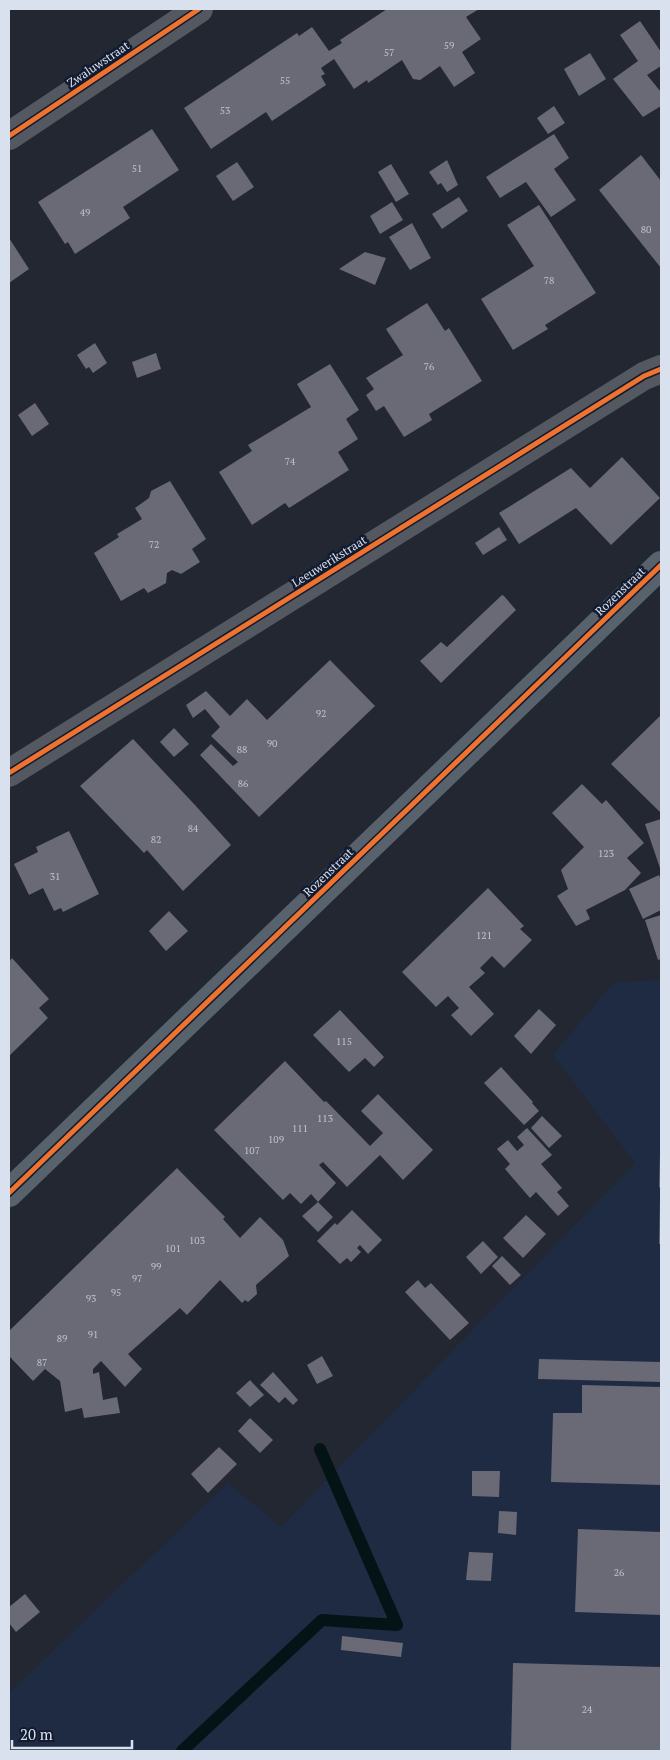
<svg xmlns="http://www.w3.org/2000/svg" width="670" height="1760" font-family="'PT Serif',serif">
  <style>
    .built { fill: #1f2b43 }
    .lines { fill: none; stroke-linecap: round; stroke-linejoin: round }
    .stream { stroke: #041315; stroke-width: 12 }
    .building { fill: #696a75 }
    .minor { stroke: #545961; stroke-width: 28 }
    .major { stroke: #58626c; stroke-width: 28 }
    .cycleway-casing { stroke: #121b2f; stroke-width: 8 }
    .cycleway { stroke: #ef722f; stroke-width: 5 }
    .labels { text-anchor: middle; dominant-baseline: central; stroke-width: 5; stroke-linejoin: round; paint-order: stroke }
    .number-label { font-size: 10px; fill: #bdc3d0 }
    .street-label { font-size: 12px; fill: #d9e1ee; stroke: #121b2f }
  </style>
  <rect width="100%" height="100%" fill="#222732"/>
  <!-- built -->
  <polygon class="built" points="661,980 661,1751 9,1751 9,1693 228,1483 281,1527 635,1163 553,1055 614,982"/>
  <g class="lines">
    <!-- stream -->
    <polyline class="stream" points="182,1751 322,1620 397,1625 320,1449"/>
  </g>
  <!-- building -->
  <g class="building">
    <polygon points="387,9 479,9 466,17 481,39 462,52 475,73 454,87 440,66 420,80 413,79 402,60 368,83 367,80 354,89 334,59 321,68 325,74 321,76 326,85 272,121 266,112 211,149 184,108 297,33 299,36 312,27 329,51 342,43 340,40"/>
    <polygon points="640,21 661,52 661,66 647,75 661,92 661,106 643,117 613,79 638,61 620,35"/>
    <polygon points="590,53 606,79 579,96 564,69"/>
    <polygon points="554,106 565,123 548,134 537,118"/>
    <polygon points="152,129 179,170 123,207 130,218 75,254 68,242 65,244 38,202"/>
    <polygon points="554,134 569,158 554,169 576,200 551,217 526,182 500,198 486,177"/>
    <polygon points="641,155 661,181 661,268 599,190"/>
    <polygon points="447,160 458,185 447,192 441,183 438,185 429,172"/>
    <polygon points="237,162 254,187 233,201 216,176"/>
    <polygon points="391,164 409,194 396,202 378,172"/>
    <polygon points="459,197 468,211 442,229 432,214"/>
    <polygon points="392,202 403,220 380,234 370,216"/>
    <polygon points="539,205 596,293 545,325 548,329 513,350 481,299 534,266 507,225"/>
    <polygon points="412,223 431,258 410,270 389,237"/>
    <polygon points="9,238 29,269 9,283"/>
    <polygon points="365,252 386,258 375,285 339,269"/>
    <polygon points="427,303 445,331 449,328 482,381 429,414 432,420 404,437 384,406 376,411 366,395 374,389 366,378 403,355 386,329"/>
    <polygon points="95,343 107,363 93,373 89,367 86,369 77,355"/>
    <polygon points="156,353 161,369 137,378 132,362"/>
    <polygon points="330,364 359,410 346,419 358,439 338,452 349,470 289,508 285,503 252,525 219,472 252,451 248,445 311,407 297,384"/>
    <polygon points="35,403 49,424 32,436 18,415"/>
    <polygon points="622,457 660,498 611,545 576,508 519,544 499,513 571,468 590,488"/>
    <polygon points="170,481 206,539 192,549 200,562 181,574 172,570 167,573 166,583 148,593 144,588 121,601 94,553 119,537 117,534 142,519 135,508 149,498 151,491"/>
    <polygon points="499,527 507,540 483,555 475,543"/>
    <polygon points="502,595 504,596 516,610 441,683 420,661 441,642 447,647"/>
    <polygon points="330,660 375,706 259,817 200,755 211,744 233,766 238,762 211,736 220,727 205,709 193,718 186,705 206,691 230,716 247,699 267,720"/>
    <polygon points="661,715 661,813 611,764"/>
    <polygon points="174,728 189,744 174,757 160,742"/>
    <polygon points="133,739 194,804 231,845 183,891 147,850 144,853 80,786"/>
    <polygon points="582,784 602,804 606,800 644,843 627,858 641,873 625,890 586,910 590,919 576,926 557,896 568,889 561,870 584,847 552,813"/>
    <polygon points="661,819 661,871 645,824"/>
    <polygon points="69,831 99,894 63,912 61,908 54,911 43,888 29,895 14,864 38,852 36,847"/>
    <polygon points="659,875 661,881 661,910 643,919 629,889"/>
    <polygon points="488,888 524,926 520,929 532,940 504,968 492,956 480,968 485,973 469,987 494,1014 471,1036 451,1015 459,1008 448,996 436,1007 402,972"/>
    <polygon points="169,911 188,931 166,951 149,931"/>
    <polygon points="661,915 661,959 658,960 645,920"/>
    <polygon points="12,958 49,999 39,1008 48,1018 9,1056 10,1051 9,1049 9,962"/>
    <polygon points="539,1009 556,1025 531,1054 514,1036"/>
    <polygon points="340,1010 384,1057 374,1067 365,1058 349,1072 313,1035"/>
    <polygon points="285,1061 324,1102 326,1101 370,1146 383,1133 361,1111 378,1094 433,1150 403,1180 380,1155 347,1187 323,1162 319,1165 336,1183 318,1202 333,1217 318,1232 302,1216 318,1202 311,1194 301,1204 290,1193 283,1200 214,1130"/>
    <polygon points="501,1067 533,1102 532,1103 539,1111 524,1125 484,1083"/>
    <polygon points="542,1116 562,1136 549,1148 531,1128"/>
    <polygon points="527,1128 552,1155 541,1164 562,1188 557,1192 569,1206 558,1216 536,1192 530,1198 505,1169 510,1164 497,1149 508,1140 517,1151 524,1145 517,1137"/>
    <polygon points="660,1153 661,1153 661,1188 659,1187"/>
    <polygon points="177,1168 225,1217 223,1219 240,1238 260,1217 283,1240 289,1256 256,1285 257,1294 248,1302 245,1300 242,1303 220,1280 187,1315 180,1308 128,1354 142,1369 125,1387 101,1361 93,1369 93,1374 99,1372 103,1400 117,1397 120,1413 84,1418 82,1408 65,1412 60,1381 45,1369 33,1381 9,1356 9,1331"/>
    <polygon points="660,1198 661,1198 661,1244 659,1244"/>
    <polygon points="352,1210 382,1240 368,1254 360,1245 357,1248 361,1252 351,1262 347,1258 340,1264 317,1241 335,1223 337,1225"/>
    <polygon points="526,1215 546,1234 523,1258 503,1238"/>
    <polygon points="483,1241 498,1257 481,1274 466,1257"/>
    <polygon points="502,1256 521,1275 510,1285 492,1266"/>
    <polygon points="418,1280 425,1288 431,1283 469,1323 450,1340 405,1292"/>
    <polygon points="322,1356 333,1376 317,1384 307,1365"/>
    <polygon points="539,1359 661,1362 661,1382 538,1379"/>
    <polygon points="273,1372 298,1400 293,1405 285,1397 279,1403 260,1385"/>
    <polygon points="250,1380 264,1395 250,1407 236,1393"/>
    <polygon points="582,1385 661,1387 661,1485 551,1482 553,1413 582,1413"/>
    <polygon points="250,1418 273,1440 260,1453 238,1431"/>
    <polygon points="219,1447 237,1464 208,1493 191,1474"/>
    <polygon points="472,1471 500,1471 499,1497 472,1496"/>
    <polygon points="499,1511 517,1512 516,1535 498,1533"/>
    <polygon points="578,1529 661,1532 661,1615 575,1612"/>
    <polygon points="469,1552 493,1553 491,1581 466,1580"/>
    <polygon points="25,1594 40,1612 16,1632 9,1623 9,1607"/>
    <polygon points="342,1636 403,1643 401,1657 341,1650"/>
    <polygon points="513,1663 661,1667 661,1751 511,1751"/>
  </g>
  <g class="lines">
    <!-- minor -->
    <g class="minor">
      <polyline points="9,136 199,9"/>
      <polyline points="9,773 644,376 661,369"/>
    </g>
    <!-- major -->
    <polyline class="major" points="9,1193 661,565"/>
    <defs>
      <g id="cycleway">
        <polyline points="9,136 199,9"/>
        <polyline points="9,773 644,376 661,369"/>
        <polyline points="9,1193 661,565"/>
      </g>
    </defs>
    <!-- cycleway casing -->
    <use href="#cycleway" class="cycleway-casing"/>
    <!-- cycleway -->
    <use href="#cycleway" class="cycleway"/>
  </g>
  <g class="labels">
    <!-- number labels -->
    <g class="number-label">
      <text x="449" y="45">59</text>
      <text x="389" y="52">57</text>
      <text x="285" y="80">55</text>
      <text x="225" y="110">53</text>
      <text x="137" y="168">51</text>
      <text x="85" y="212">49</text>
      <text x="646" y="229">80</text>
      <text x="549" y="280">78</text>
      <text x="429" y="366">76</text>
      <text x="290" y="461">74</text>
      <text x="154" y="544">72</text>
      <text x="321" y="713">92</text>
      <text x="272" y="743">90</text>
      <text x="242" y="749">88</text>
      <text x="243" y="783">86</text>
      <text x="193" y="828">84</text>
      <text x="156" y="839">82</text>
      <text x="606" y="853">123</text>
      <text x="55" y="876">31</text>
      <text x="484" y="935">121</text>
      <text x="344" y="1041">115</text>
      <text x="325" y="1118">113</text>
      <text x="300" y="1128">111</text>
      <text x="276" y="1139">109</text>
      <text x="252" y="1150">107</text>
      <text x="197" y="1240">103</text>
      <text x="173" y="1248">101</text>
      <text x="156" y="1266">99</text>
      <text x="137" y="1278">97</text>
      <text x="116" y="1292">95</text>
      <text x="91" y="1298">93</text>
      <text x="93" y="1334">91</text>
      <text x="62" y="1338">89</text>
      <text x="42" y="1362">87</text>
      <text x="619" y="1572">26</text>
      <text x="587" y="1709">24</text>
    </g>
    <!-- street labels -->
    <g class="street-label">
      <text transform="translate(98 64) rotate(-34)">Zwaluwstraat</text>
      <text transform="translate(329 561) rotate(-32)">Leeuwerikstraat</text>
      <text transform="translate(620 591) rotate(-44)">Rozenstraat</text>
      <text transform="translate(328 872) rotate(-44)">Rozenstraat</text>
    </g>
  </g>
  <!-- border -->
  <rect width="670" height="1760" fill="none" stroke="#d9e1ee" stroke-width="20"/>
  <!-- scale -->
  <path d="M12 1740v8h120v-8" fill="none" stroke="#d9e1ee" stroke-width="2.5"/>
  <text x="20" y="1740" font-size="15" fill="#d9e1ee" stroke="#121b2f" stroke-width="4" paint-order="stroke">20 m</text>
</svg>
